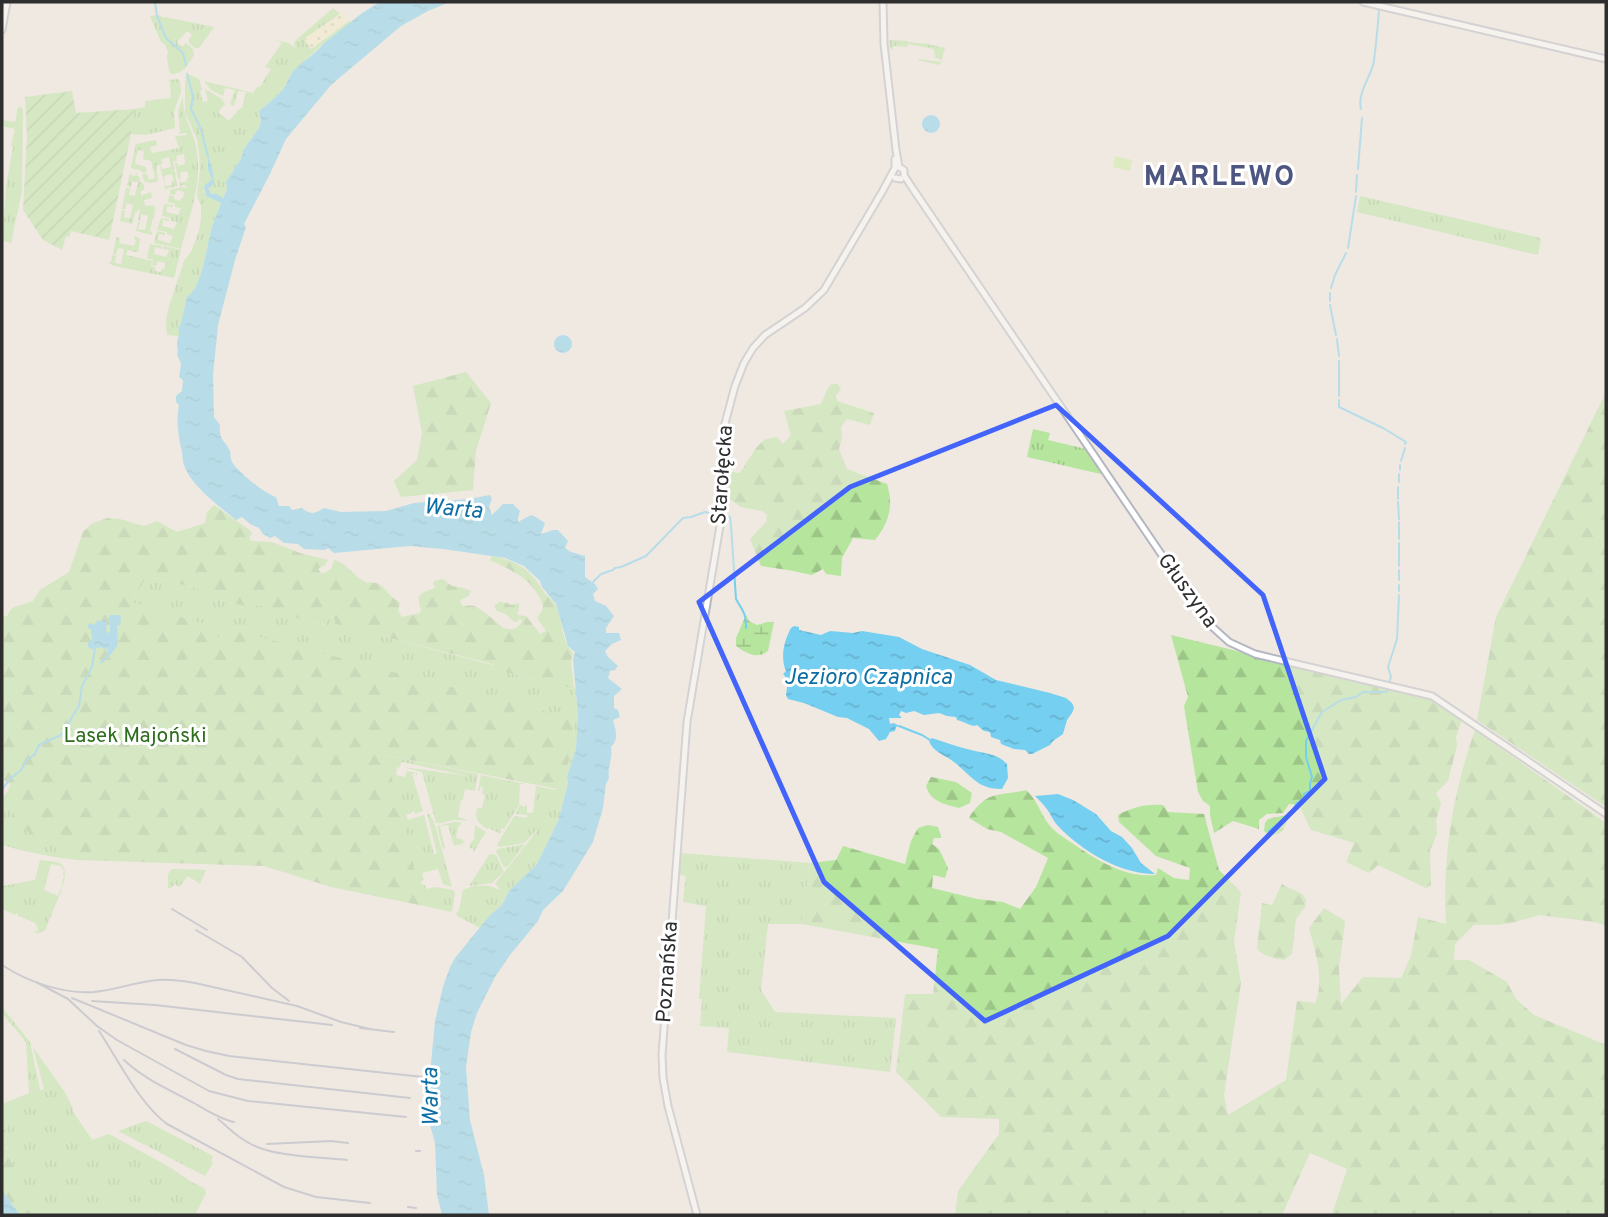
<svg xmlns="http://www.w3.org/2000/svg" width="1608" height="1217" font-family="Overpass,sans-serif">
  <style>
    .grass { fill: url(#grass-tufts) }
    .forest { fill: url(#forest-firs) }
    .wetland { fill: url(#wetland-marsh) }
    .sand { fill: url(#sand-dots) }
    .garden { fill: url(#garden-furrows) }
    .pitch { fill: #c9ec9a }
    .water { fill: url(#water-ripples) }
    .lines { fill: none; stroke-linecap: round; stroke-linejoin: round }
    .stream { stroke: #75cff0; stroke-width: 2 }
    .tertiary-casing { stroke: #b4b7c1; stroke-width: 9 }
    .secondary-casing { stroke: #b4b7c1; stroke-width: 9 }
    .tertiary { stroke: #fff; stroke-width: 5 }
    .secondary { stroke: #fff; stroke-width: 5 }
    .rail { stroke: #a3a6b8; stroke-width: 2 }
    .marked { fill: none; stroke: #4264fb; stroke-width: 5; stroke-linejoin: round }
    .labels { text-anchor: middle; dominant-baseline: central; stroke-width: 6; stroke-linejoin: round; paint-order: stroke }
    .street-label { font-size: 21px; fill: #2e2e2e; stroke: #fff }
    .park-label { font-size: 21px; fill: #2c6e1b; stroke: #fff }
    .water-label { font-size: 23px; font-style: italic; fill: #0d6fa3; stroke: #fff }
    .district-label { font-size: 28px; font-weight: bold; letter-spacing: 2px; fill: #4d5680; stroke: #fff }
  </style>
  <defs>
    <pattern id="grass-tufts" width="24" height="20" patternUnits="userSpaceOnUse" patternTransform="scale(1.75)"><rect width="24" height="20" fill="#b6e59e"/><path d="M3 7l-1-3M5 7V3M7 7l1-3M15 17l-1-3M17 17v-4M19 17l1-3" fill="none" stroke="#9dc588"/></pattern>
    <pattern id="forest-firs" width="22" height="20" patternUnits="userSpaceOnUse" patternTransform="scale(1.75)"><rect width="22" height="20" fill="#b6e59e"/><path d="M5 1l3.5 6h-7zM16 11l3.5 6h-7z" fill="#9dc588"/></pattern>
    <pattern id="wetland-marsh" width="20" height="14" patternUnits="userSpaceOnUse" patternTransform="scale(1.75)"><rect width="20" height="14" fill="#b6e59e"/><path d="M1 5h8M5 5V1M11 12h8M15 12V8" fill="none" stroke="#9dc588"/></pattern>
    <pattern id="sand-dots" width="8" height="8" patternUnits="userSpaceOnUse" patternTransform="scale(1.75)"><rect width="8" height="8" fill="#f3ecc5"/><path d="M2 2h.1M6 6h.1" fill="none" stroke="#d1cbaa" stroke-width="1.8" stroke-linecap="round"/></pattern>
    <pattern id="garden-furrows" width="10" height="10" patternUnits="userSpaceOnUse" patternTransform="scale(1.75)"><rect width="10" height="10" fill="#b6e59e"/><path d="M-1 1l2-2M0 10L10 0M9 11l2-2" fill="none" stroke="#9dc588"/></pattern>
    <pattern id="water-ripples" width="26" height="14" patternUnits="userSpaceOnUse" patternTransform="scale(1.75)"><rect width="26" height="14" fill="#75cff0"/><path d="M2 4q2-2 4 0t4 0M15 11q2-2 4 0t4 0" fill="none" stroke="#66b2ce"/></pattern>
  </defs>
  <rect width="100%" height="100%" fill="#efe9e1"/>
  <!-- grass -->
  <g class="grass">
    <path d="M333,8L340,14L304,39L311,49L349,21L351,23L323,44L290,75L286,85L279,94L259,111L261,121L259,128L243,150L242,157L226,182L227,190L223,198C221,197 220,195 218,195C213,192 210,197 208,189L214,184L209,160L208,170L212,179L204,189L206,196L222,203C219,210 215,217 213,224C206,245 204,284 187,298L181,323L178,329L180,333L179,336L167,335L166,320L169,306L184,261L191,252L199,231L201,219V205L197,196L200,170L199,153L197,139L185,112V82L186,79L185,77L188,74L199,79L202,90L200,91L203,102L208,101L205,89L222,99L225,104L218,112L229,121L240,108H242L246,92L238,91L234,105L233,106L230,104L235,90L225,88L223,96L211,90L204,81L253,93L257,87H260L271,69L265,67L282,43L274,40L288,43L296,48L294,44L295,41Z"/>
    <path d="M160,15L164,18L165,17L214,27L199,48H195L189,43V39L192,35L187,31L177,42L182,47L186,43L193,49L194,55C187,66 184,73 172,74L169,72L167,56L168,52L165,45L161,42L150,16Z"/>
    <polygon points="889,40 908,41 908,42 923,44 923,43 945,48 940,65 918,60 919,59 940,62 941,60 935,57 934,49 908,44 907,47 893,46 892,49 890,49"/>
    <polygon points="178,79 180,81 181,92 174,111 175,128 146,135 131,134 134,109 145,107 145,101 171,98 170,82 168,80"/>
    <path d="M183,96C182,119 195,131 197,153C202,186 189,216 181,249L154,243L157,231L165,233V235L159,234L158,240L170,243L173,236L167,234V232L157,230L161,218L169,219V221L163,220L162,226L174,229L177,222L171,221V218L162,216L164,204L173,205V207L167,206L166,212L178,215L181,208L175,207V204L168,202L169,195L174,196V199L180,201L181,198H183L184,192L177,190L175,195L170,194V190L181,187L192,189L186,187L185,185L180,186L179,180H180L181,183L187,181V178L189,177L187,171L180,173L181,178L178,179L175,163L177,162L178,166L185,164L184,154L176,156L177,161L173,162L175,169L173,171L175,172L177,186L165,189L164,183L166,186L172,185V181H174L172,174L164,176L165,182H164L160,166L162,169L171,167L169,157L161,159L162,164L156,166L158,181L151,183L144,181L142,174H147L149,180L155,178L151,161L143,159L144,151L138,150L136,158H134L136,159L135,164L146,167L147,172L142,173V171L131,168L136,144L156,140L157,145L150,147L152,153L179,148L175,136L187,135L186,133L179,134L178,133L180,132L178,111Z"/>
    <polygon points="18,107 21,107 23,110 22,191 11,243 3,241 2,248 6,186 13,147 11,146 15,129 2,126 4,122 2,120 15,122"/>
    <polygon points="130,172 131,175 135,176 136,173 138,174 136,176 139,176 140,182 144,184 144,190 141,191 141,196 151,192 152,198 144,200 145,206 154,205 155,210 157,211 155,211 154,214 156,215 154,215 154,217 156,218 153,218 150,231 153,232 151,235 136,231 138,222 140,222 138,229 145,230 148,216 141,214 140,221 138,220 140,210 138,209 137,212 135,212 132,224 120,221 122,210 125,211 124,217 130,219 133,205 127,203 125,209 122,209 126,188 130,188 129,195 135,196 138,182 132,181 131,187 127,186"/>
    <polygon points="1360,196 1541,238 1538,255 1357,212"/>
    <polygon points="135,236 140,239 138,252 135,252 135,254 135,252 128,250 126,255 152,261 151,266 155,267 155,271 161,272 162,269 164,269 165,263 158,261 156,266 152,265 153,260 147,258 150,244 162,246 162,249 155,247 154,254 166,257 169,250 163,249 163,246 181,250 174,278 114,266 108,263 111,262 112,255 116,256 115,263 121,264 124,249 118,248 116,255 113,254 116,237 120,238 119,243 134,246 136,240 134,239"/>
    <polygon points="1033,429 1050,433 1048,440 1086,449 1105,475 1027,457"/>
    <path d="M146,576L200,589L211,598L245,606L259,605L276,609L292,617L324,625V620L331,616L335,619L336,624L492,665L493,669L573,689L575,686L578,716L576,749L567,775L568,782L558,821L537,864L509,891L502,905L490,915L480,928L457,916L456,913L459,910L463,890C474,885 488,883 499,890V888L495,884L537,831V830L524,843L500,847L497,845L514,816L527,818V815L515,814L520,805L524,807L527,804V813H533L536,786L556,790L565,783L564,776L573,749L574,719L222,628L221,635L217,639L209,632L131,603Z"/>
    <path d="M384,755L478,774L475,791L465,789L463,800H461L458,817L468,820C464,821 460,820 454,820C448,821 442,824 436,823L422,772L403,767L468,776L402,762L399,768L397,767L396,775L405,777L407,771L417,773V778L416,773L412,774L423,811L415,814L414,811L412,812V813L406,815L408,820L424,815L434,854L437,853L427,814H429L434,822L452,887L443,884L438,869L422,873L424,880L421,881L422,885H425L426,889L435,887L453,890L455,893L452,912L424,906Z"/>
    <path d="M481,775L525,784H520L519,805L504,829L502,828L500,830L502,831L500,834L489,828L487,829C477,822 475,820 477,808H482L485,795L482,794L483,787H480V791H478Z"/>
    <path d="M11,783L19,788L50,843L73,854L75,859L77,860C51,857 26,852 2,845V798L8,791Z"/>
    <polygon points="453,822 461,822 460,826 458,826 456,838 463,840 464,843 454,846 448,825 440,826 445,848 443,849 437,827 438,826"/>
    <polygon points="475,825 486,832 473,853 473,849 470,848 470,843 474,840"/>
    <polygon points="525,844 507,867 504,867 496,851 498,849"/>
    <polygon points="680,853 810,863 802,924 768,924 761,990 775,1012 896,1018 890,1072 727,1052 729,1028 700,1026 702,999 699,999 706,906 683,902 686,876 679,875"/>
    <polygon points="492,854 496,855 504,872 492,883 469,886 489,855"/>
    <path d="M40,860C53,862 66,859 65,876L63,875L64,871L61,866L51,864L44,890L58,896L62,887L63,878H65L61,892L45,930C42,933 39,934 33,932L38,931V928L35,923L18,916V914L16,913L15,915L2,909V886L35,880Z"/>
    <polygon points="172,869 175,869 206,870 200,884 188,876 179,887 175,884 171,888 168,888 168,874"/>
    <path d="M2,1007L30,1042L40,1090L44,1089L33,1047L66,1094L73,1109L72,1110L92,1140L109,1134L171,1168L190,1181L204,1188L206,1193L195,1215H37C33,1211 26,1209 22,1204C16,1198 12,1193 2,1190V1180L8,1174L7,1169L13,1165L8,1157L9,1151L6,1146L7,1136L2,1121V1104L29,1093L26,1042L2,1013Z"/>
    <polygon points="146,1121 213,1156 211,1162 213,1163 205,1176 118,1131"/>
  </g>
  <!-- forest -->
  <g class="forest">
    <polygon points="466,372 491,403 476,451 473,490 401,497 394,481 417,460 422,433 413,386"/>
    <path d="M831,384H838L841,390L836,395L837,401L874,413L870,425L847,419L841,427L842,438L839,449L847,469L887,484C894,505 889,523 875,540L853,538L842,558L841,576L826,574L823,569L812,575L788,570L761,566L750,539L766,522L767,515L762,511L741,507L728,498L727,475L731,472L740,473L756,448L765,439L777,437L783,444L791,435L784,411L821,404L827,390Z"/>
    <polygon points="1606,392 1606,807 1477,720 1496,617"/>
    <path d="M214,505L251,531L252,534L249,537L251,541L272,542L300,553L328,560L325,565L318,569L322,574L331,569L334,560C343,562 346,566 353,573C357,577 362,580 367,583C385,580 384,594 398,601L400,603L398,611L402,617L420,613L421,610C416,594 419,593 435,588L433,583L434,581L443,579L452,586L463,588L471,591L469,596L460,600L462,606C466,606 470,605 474,606C478,607 500,624 503,628C512,631 518,629 522,621L520,619L516,622L513,621L507,615L497,611L494,606L499,602L507,603L511,605L519,603V608L517,615L526,616L540,634L546,631L537,618L542,611L543,605C541,602 540,598 538,595C528,576 508,569 490,560L492,556C516,561 529,568 542,589C545,595 553,599 556,606C563,622 561,640 573,653L571,661L574,689L493,669L492,664L335,624V619L332,616L324,620L325,625L292,617L276,609L259,605L245,606L211,598L200,589L147,576L131,602L208,625L209,632L217,638L221,635V627L574,719L573,749L564,776L565,783L563,790L385,755L424,906L331,887L264,866L77,860L74,858L72,854L39,839L12,821L19,789L2,779V617L7,616L10,610L14,607L33,601L40,590L69,572L83,532L91,524L107,518L120,519L144,526L157,521L177,532L205,523L207,512Z"/>
    <polygon points="1171,635 1414,694 1439,703 1462,720 1456,737 1457,745 1448,781 1436,793 1441,803 1436,821 1437,834 1430,850 1431,885 1426,888 1378,865 1369,873 1346,862 1354,843 1311,830 1299,805 1289,804 1283,813 1267,814 1259,820 1259,829 1233,821 1214,833 1210,815 1210,806 1203,801 1198,792 1184,706 1188,697"/>
    <path d="M1475,730L1606,823V926L1595,922L1539,915L1512,923L1495,925H1474L1455,944L1454,960H1469L1507,982L1516,999L1534,1015L1606,1045V1215H1332L1347,1169L1310,1153L1282,1215H955L958,1191L999,1134V1119L941,1117L896,1072L905,994H933L938,949L802,924L810,863L836,860L843,846L905,864L911,841L918,828L928,825L938,827L941,836V838H934L932,844L939,849L948,868L945,878L933,875L932,888L977,899L1003,902L1020,909L1036,887L1048,858L1001,832L987,829L969,818C973,810 984,798 993,796C1004,793 1015,793 1026,790C1037,800 1039,810 1047,822C1053,831 1063,837 1072,843C1097,860 1124,878 1156,875L1158,868L1174,878L1189,880L1190,868L1156,856L1119,822L1118,815C1133,807 1146,804 1163,805L1168,812L1204,814L1219,870L1241,892L1234,942L1241,983L1224,1095L1228,1115L1286,1080L1297,1001L1315,1003C1325,981 1315,950 1309,928L1324,908L1345,921L1339,969L1341,1004L1363,977L1401,978L1411,956L1418,917L1446,924C1442,858 1453,792 1475,730Z"/>
    <path d="M931,777L956,782L972,793L970,803L959,808C944,804 931,802 926,786Z"/>
    <path d="M1282,884L1302,894L1306,900L1305,907L1296,919L1292,954L1284,960C1273,958 1265,957 1257,949L1262,903L1272,905Z"/>
    <polygon points="2,1121 7,1136 6,1148 10,1152 8,1157 13,1165 12,1169 7,1169 9,1177 5,1181 2,1180"/>
    <path d="M2,1190C12,1192 16,1198 22,1204C26,1209 33,1211 37,1215H20Z"/>
  </g>
  <!-- wetland -->
  <g class="wetland">
    <path d="M746,615L749,621L757,625L767,622H774L768,651C757,660 746,653 736,646V638Z"/>
    <path d="M1287,815L1289,817C1282,830 1286,835 1268,835L1264,831L1265,823L1268,819Z"/>
  </g>
  <!-- sand -->
  <polygon class="sand" points="343,12 349,21 311,49 304,39"/>
  <!-- garden -->
  <polygon class="garden" points="72,91 76,113 134,109 131,134 109,240 71,231 69,237 66,236 62,250 43,240 23,210 27,136 25,97"/>
  <!-- pitch -->
  <polygon class="pitch" points="1115,156 1132,160 1130,171 1113,167"/>
  <!-- water -->
  <g class="water">
    <path d="M380,2H450L428,11L401,26L331,85L286,139L269,176L244,224L246,227L235,260L218,325L213,375L214,417L220,425C219,442 224,438 230,451C231,455 230,458 232,462C238,472 265,494 276,497L279,506H289L292,510L302,508C310,515 315,514 324,508L341,512L386,511L414,503L469,499L490,495L492,499L489,507L492,515L503,504H513L520,511L518,518V522L531,515L536,517L545,523L541,534L553,530H558L568,541L565,548L571,552L585,556V577L595,584L598,589L593,594L595,601L606,606L614,616L606,628V633H619L621,640L612,644L605,651L608,657L618,666L615,670L610,671L608,678L622,689L614,696V708L618,710L620,717L613,720C616,731 619,739 611,747C613,761 607,766 609,778L606,784L603,808L593,842L563,891L543,910L538,921L510,955L495,977L477,1013L471,1032L466,1067L470,1120L484,1175L489,1215H442L437,1195L435,1143L430,1125L433,1118L429,1104V1071L431,1063L435,1021L443,987L450,967L455,958L490,915L502,905L509,891L537,864L558,821L568,783L567,776L576,749L578,716L573,659L575,652L568,646L556,604L542,587L540,581L524,566L505,558L443,549L410,546L334,553L328,548L325,550L304,549L298,544L284,543L275,536L270,538L263,534L259,528L250,524L242,517L236,520C219,506 191,486 184,465C182,460 183,453 181,448C178,433 176,421 179,405L176,402V396L182,391L183,380L179,377L181,364L177,354C179,350 177,348 177,343C177,338 181,335 178,329L181,323L187,297C204,285 206,244 213,224C215,217 219,210 221,203L206,196L204,186L212,179L208,170V157L212,167L214,184L208,189L211,194H217L223,198L227,190L226,182L242,157L243,150L259,128L261,121L259,111C267,104 277,97 284,88C288,82 289,75 295,69C303,61 317,53 323,44L362,13Z"/>
    <circle cx="931" cy="124" r="9"/>
    <circle cx="563" cy="344" r="9"/>
    <path d="M110,615H119L121,617L120,625L117,626C117,632 119,641 117,646C115,650 105,661 101,664L100,662L106,656L108,650C100,646 101,647 92,649L88,647V643L92,639L91,630L88,628V625L91,623L94,625L98,620L101,622L104,619L107,622L106,632L109,633L110,631V621L108,619Z"/>
    <path d="M794,626L799,627V630L821,635L830,631L853,633L862,631L899,637L922,649L970,665L996,680L1050,693L1066,698L1072,703L1074,708L1072,713L1067,720L1063,734L1053,741L1050,745L1032,754H1029L1025,750L1014,749L1001,744L1000,740L991,737L990,732L984,731L977,725L974,726C968,725 963,721 957,720L956,717L947,716L939,713L924,715L914,711L906,713L901,711L899,715L902,718H889L890,724L894,723L899,726L896,727L895,731L890,732L886,739L879,741L869,729L847,718L838,717L804,703L788,699L786,695L788,680L783,674L786,671C780,657 784,641 791,628Z"/>
    <path d="M932,738C945,742 958,747 971,750C985,754 997,753 1007,764L1008,778L1002,789C977,789 972,776 954,762C945,755 933,752 929,741Z"/>
    <path d="M1058,794L1073,800L1096,814L1111,831L1122,837L1132,848L1141,863L1155,874C1120,874 1082,851 1058,826C1053,821 1051,814 1046,808C1043,804 1039,800 1035,796Z"/>
    <polygon points="2,1188 2,1190 20,1215 2,1215"/>
  </g>
  <g class="lines">
    <!-- stream -->
    <g class="stream">
      <polyline points="155,2 157,16 166,38 183,53 186,65"/>
      <polyline points="187,74 193,96 191,109 201,129 208,157"/>
      <path d="M1361,109C1357,93 1371,77 1374,61C1376,44 1378,26 1379,9"/>
      <polyline points="1358,169 1362,118"/>
      <polyline points="1356,192 1357,175"/>
      <polyline points="1348,248 1356,196"/>
      <polyline points="1331,288 1335,275 1346,253"/>
      <polyline points="1330,301 1330,293"/>
      <polyline points="1330,305 1336,335"/>
      <polyline points="1337,339 1339,356"/>
      <polyline points="1339,396 1339,361"/>
      <polyline points="1339,400 1339,407 1383,428 1406,442 1405,444"/>
      <polyline points="1401,461 1405,448"/>
      <polyline points="1400,470 1400,465"/>
      <polyline points="1399,482 1399,474"/>
      <polyline points="1398,487 1398,499"/>
      <polyline points="1398,502 1399,519"/>
      <path d="M725,515L730,517L731,525L736,599C743,612 746,612 746,628"/>
      <polyline points="1399,522 1399,539"/>
      <polyline points="1399,543 1399,566"/>
      <polyline points="1399,580 1399,570"/>
      <polyline points="593,582 601,574 613,570 615,568 621,567 646,556 683,518 691,517 705,512 719,515"/>
      <polyline points="1399,585 1399,591"/>
      <polyline points="1389,683 1391,677 1388,667 1397,639 1399,595"/>
      <polyline points="899,726 922,735 930,740"/>
      <polyline points="2,789 11,778 21,770 27,760 35,754 39,745 61,735 79,706 82,686 92,667 95,648"/>
      <polyline points="1269,831 1291,813 1297,803 1304,798 1304,794 1310,791 1310,784 1312,777 1306,757 1306,741 1322,712 1341,700 1356,697 1363,692 1386,692 1388,689"/>
    </g>
    <defs>
      <g id="tertiary">
        <polyline points="883,2 884,44 896,150 899,167 904,170 904,175 913,189 1208,623 1229,642 1255,654 1432,696 1606,814"/>
        <polyline points="1363,2 1606,59"/>
        <polyline points="895,178 901,179"/>
        <polyline points="697,1215 668,1106 663,1078 662,1055 687,722 724,502 724,483 722,450 723,431 735,386 744,363 753,348 765,335 805,308 824,290 882,192 895,168 895,159"/>
      </g>
      <polyline id="secondary" points="2,30 7,2"/>
    </defs>
    <!-- tertiary casing -->
    <use href="#tertiary" class="tertiary-casing"/>
    <!-- secondary casing -->
    <use href="#secondary" class="secondary-casing"/>
    <!-- tertiary -->
    <use href="#tertiary" class="tertiary"/>
    <!-- secondary -->
    <use href="#secondary" class="secondary"/>
    <!-- rail -->
    <g class="rail">
      <polyline points="172,909 207,930"/>
      <polyline points="196,930 242,957 272,988 289,1001"/>
      <path d="M2,965C28,982 62,994 94,992C115,990 136,982 158,980C170,979 183,981 195,983L297,1006L341,1022L370,1029"/>
      <polyline points="36,982 68,999 97,1026 117,1040 209,1091 248,1101 406,1117"/>
      <polyline points="72,998 186,1045 206,1051 229,1056 423,1077"/>
      <polyline points="92,1001 155,1005 332,1025"/>
      <polyline points="360,1028 394,1032"/>
      <path d="M99,1031C119,1061 139,1103 167,1124L284,1187L316,1197L370,1203"/>
      <polyline points="175,1049 226,1075 238,1079 410,1098"/>
      <path d="M124,1060C144,1079 170,1090 194,1103C206,1110 220,1119 234,1122"/>
      <path d="M218,1119C228,1127 237,1137 249,1143C273,1157 318,1157 347,1160"/>
      <polyline points="267,1144 331,1141 348,1143"/>
      <polyline points="416,1151 420,1151"/>
      <polyline points="408,1207 416,1208"/>
    </g>
  </g>
  <!-- marked area -->
  <path d="M0 0H1608V1217H0ZM1056,405L1263,595L1325,779L1168,936L985,1021L824,882L699,602L850,487Z" fill="#efe9e1" fill-opacity=".55" fill-rule="evenodd"/>
  <path class="marked" d="M1056,405L1263,595L1325,779L1168,936L985,1021L824,882L699,602L850,487Z"/>
  <g class="labels">
    <!-- street labels -->
    <g class="street-label">
      <text transform="translate(723 475) rotate(-86)">Starołęcka</text>
      <text transform="translate(1187 591) rotate(54)">Głuszyna</text>
      <text transform="translate(668 972) rotate(-86)">Poznańska</text>
    </g>
    <!-- park labels -->
    <g class="park-label">
      <text x="135" y="736">Lasek Majoński</text>
    </g>
    <!-- water labels -->
    <g class="water-label">
      <text transform="translate(453 510) rotate(5)">Warta</text>
      <text x="868" y="678">Jezioro Czapnica</text>
      <text transform="translate(432 1097) rotate(-91)">Warta</text>
    </g>
    <!-- district labels -->
    <g class="district-label">
      <text x="1220" y="178">MARLEWO</text>
    </g>
  </g>
  <!-- border -->
  <rect width="1608" height="1217" fill="none" stroke="#2e2e2e" stroke-width="7"/>
</svg>
